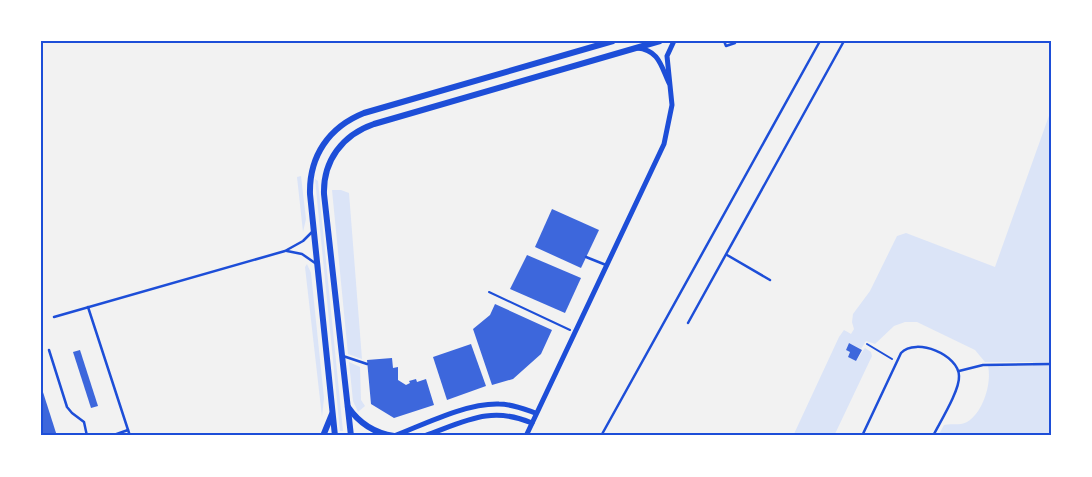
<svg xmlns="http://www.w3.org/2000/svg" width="1092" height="477" font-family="'Sofia Sans Condensed',sans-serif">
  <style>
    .green { fill: #dbe4f7 }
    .building { fill: #3d67dc }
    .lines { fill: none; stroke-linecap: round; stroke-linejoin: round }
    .path { stroke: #1d4ed8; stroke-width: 2 }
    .service { stroke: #1d4ed8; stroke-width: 2.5 }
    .minor { stroke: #1d4ed8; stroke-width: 5 }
    .tertiary { stroke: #1d4ed8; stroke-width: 6 }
    .neatline { fill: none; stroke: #1d4ed8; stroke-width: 2 }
  </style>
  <rect width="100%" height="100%" fill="#f2f2f2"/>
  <!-- green -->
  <g class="green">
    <path d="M1051,110V436H938L944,425C951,423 959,426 967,422C983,413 992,383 988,366H1033V362H985L975,350L917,322H905L894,326L875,344L866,341L861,349L849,343L846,350L850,352L848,357L856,361L865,348L871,352L872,356L834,436H793L839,337L844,330L851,334L854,329L852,322L853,314L870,291L897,236L906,233L995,267Z"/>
    <polygon points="301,176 306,219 303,232 297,177"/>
    <polygon points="315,179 318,181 343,431 340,431"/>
    <polygon points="332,190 341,190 349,193 362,359 348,354"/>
    <polygon points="307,264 311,273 324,398 322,417 305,267"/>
    <polygon points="349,362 360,367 361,400 365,406 358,412 353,401"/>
  </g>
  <!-- building -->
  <g class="building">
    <polygon points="552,209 599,230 581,268 535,247"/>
    <polygon points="527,255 581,278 565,313 510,289"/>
    <polygon points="495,304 552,330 541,354 513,379 492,385 473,329 490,315"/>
    <polygon points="849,343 862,350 856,361 848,357 850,352 846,350"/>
    <polygon points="471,344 486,386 447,400 433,357"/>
    <polygon points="80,350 98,406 91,408 73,352"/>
    <polygon points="392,358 393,368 398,367 398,380 406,385 410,383 409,381 416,379 417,382 426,379 434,405 394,418 371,404 367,360"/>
    <polygon points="41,389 42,389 57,436 41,436"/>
  </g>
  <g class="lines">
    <!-- path -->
    <g class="path">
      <polyline points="489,292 570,330"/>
      <polyline points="867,344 892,359"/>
    </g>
    <!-- service -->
    <g class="service">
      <polyline points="724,41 726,46 735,43"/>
      <polyline points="287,251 302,254 315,263"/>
      <polyline points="727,255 770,280"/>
      <polyline points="586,257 606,265"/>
      <polyline points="88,307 130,436"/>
      <polyline points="54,317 285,251 303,241 312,232"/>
      <polyline points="688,323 844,41"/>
      <polyline points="49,350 67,407 72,413 84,422 87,436"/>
      <polyline points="343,356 367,364"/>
      <polyline points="959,371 983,365 1051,364"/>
      <polyline points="111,436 128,430"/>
      <polyline points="601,436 820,41"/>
      <path d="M862,436L901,353C916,337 959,355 959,376C960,390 940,422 933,436"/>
    </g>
    <!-- minor -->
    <g class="minor">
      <path d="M637,48C659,50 661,66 669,83"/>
      <path d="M394,436C425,424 466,403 499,404C512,404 524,409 536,413"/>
      <path d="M424,436C464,422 490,405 532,423"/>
      <polyline points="526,436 664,144 672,105 667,56 674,41"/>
    </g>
    <!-- tertiary -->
    <g class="tertiary">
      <path d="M348,407C359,423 374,433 394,436"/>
      <polyline points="323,436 332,414"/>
      <path d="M335,436L310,194C309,156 329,127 364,113L613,41"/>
      <path d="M351,436L324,194C323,161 342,135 374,124L660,41"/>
    </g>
  </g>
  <!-- border -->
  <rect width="1092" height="477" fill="none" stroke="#ffffff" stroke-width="85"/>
  <rect x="42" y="42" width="1008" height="392" class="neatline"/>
</svg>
